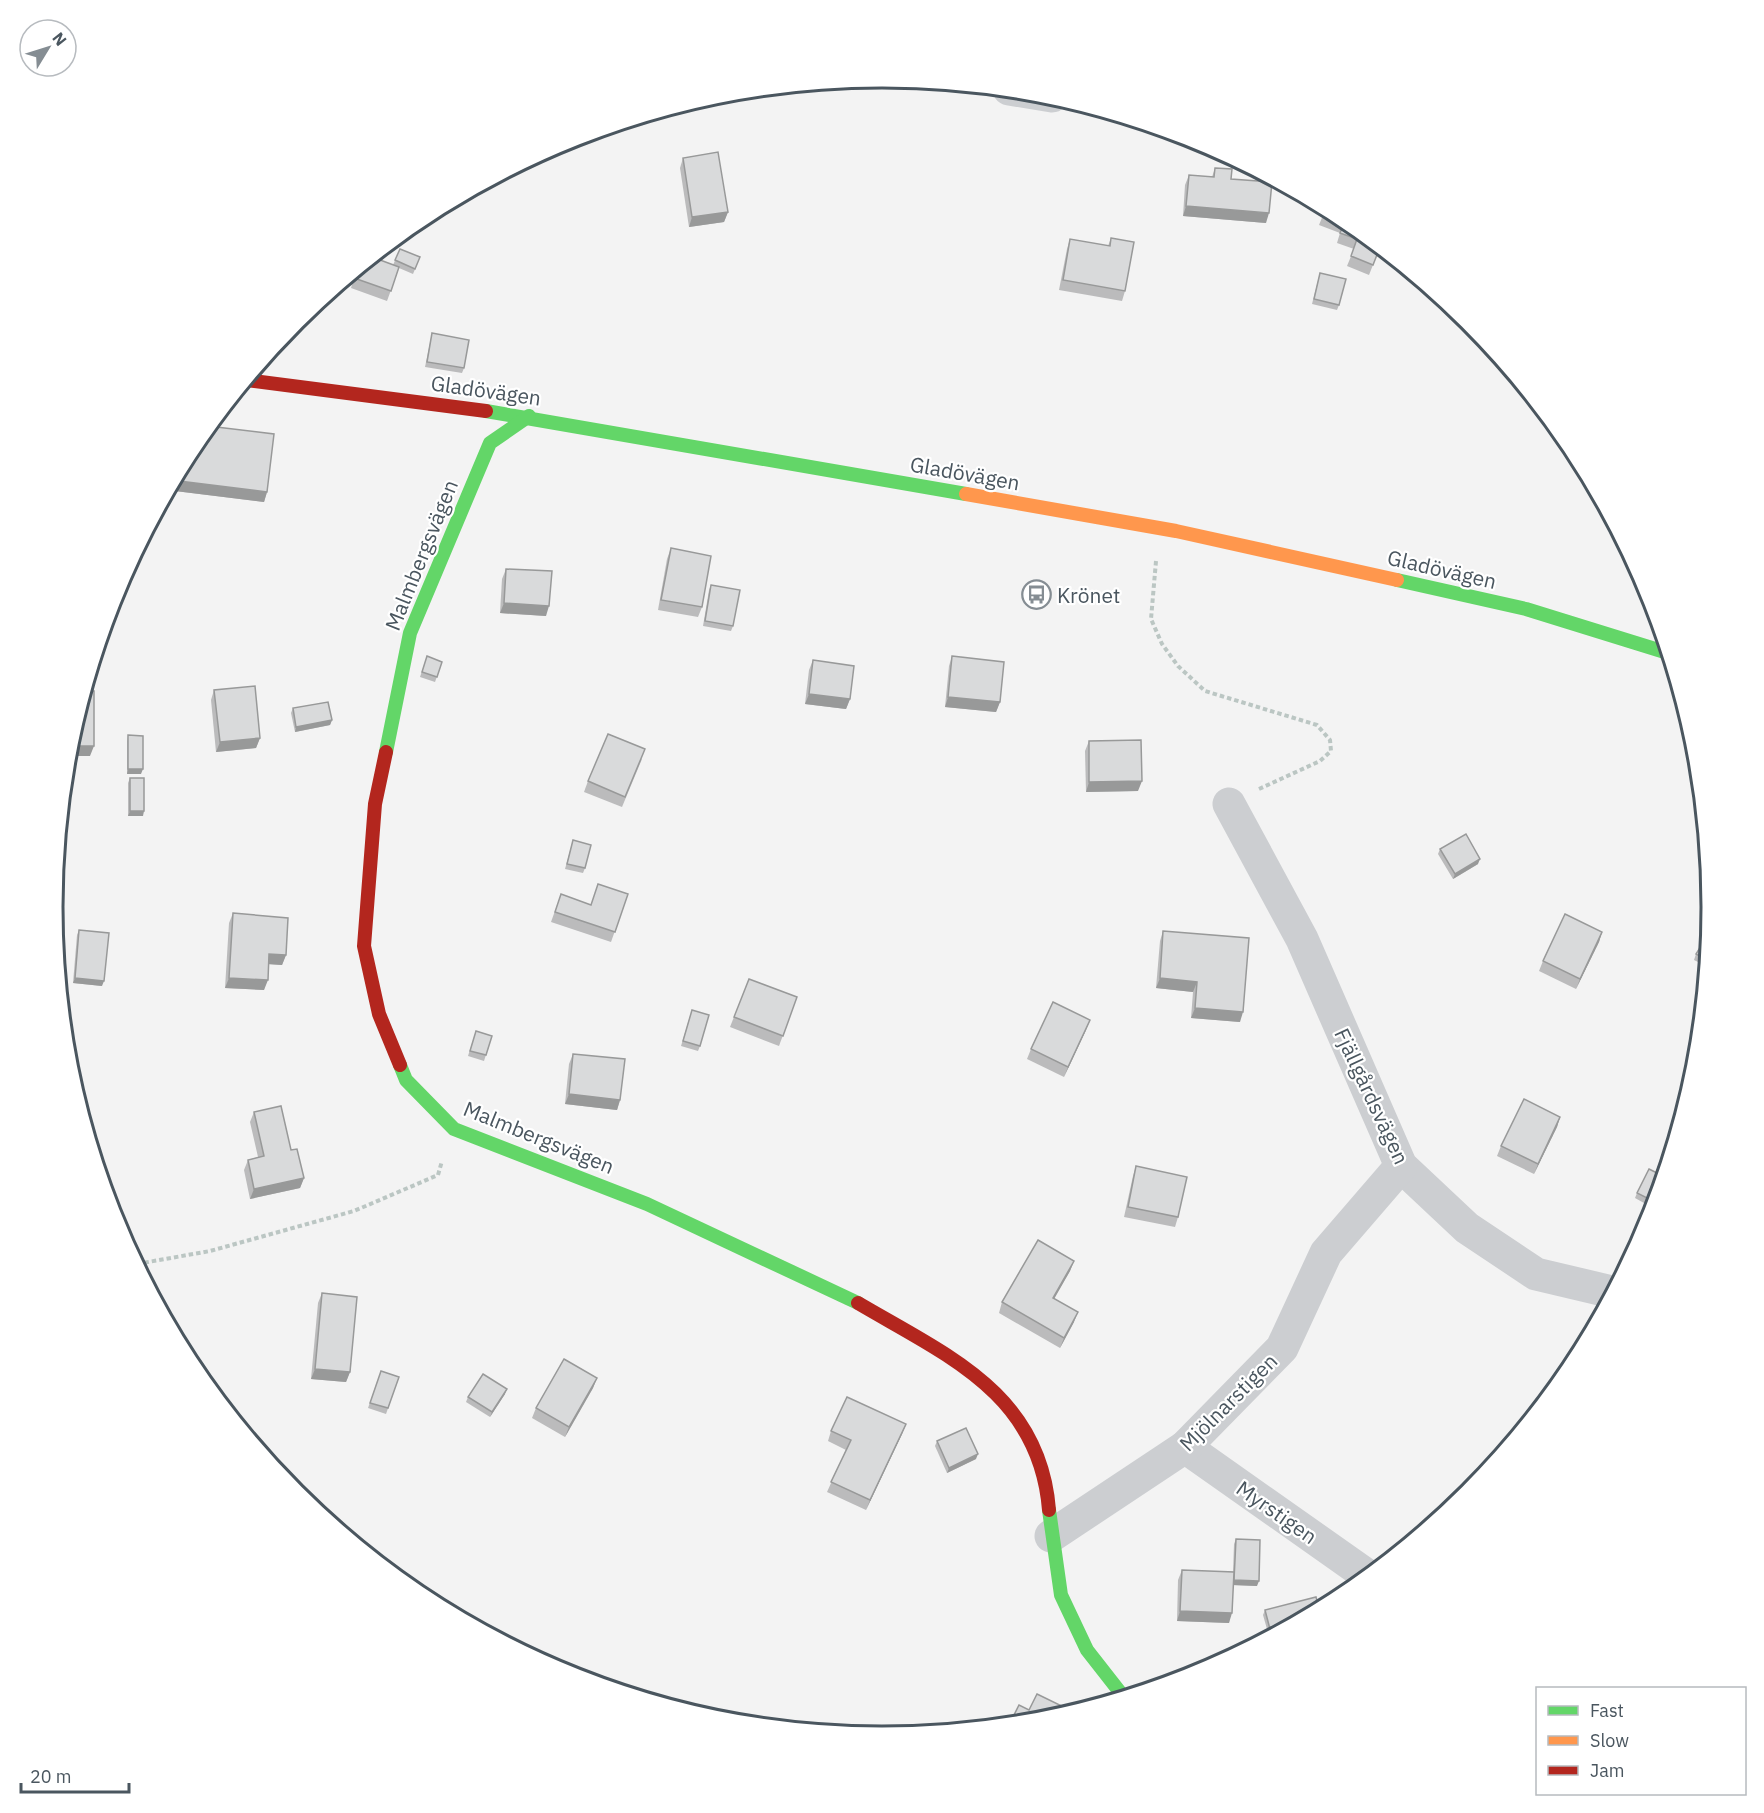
<svg xmlns="http://www.w3.org/2000/svg" width="1764" height="1813" font-family="'IBM Plex Sans',sans-serif">
  <style>
    .lines { fill: none; stroke-linecap: round; stroke-linejoin: round }
    .path { stroke: #bbc6c3; stroke-width: 4; stroke-dasharray: 4.5 3; stroke-linecap: butt }
    .street { stroke: #ccced1; stroke-width: 33 }
    .fast { stroke: #63d668; stroke-width: 14 }
    .slow { stroke: #ff974d; stroke-width: 14 }
    .jam { stroke: #b3261e; stroke-width: 14 }
    .wall { fill: #bbbbbc }
    .shaded-wall { fill: #989999 }
    .building { fill: #d9dadb; stroke: #989999; stroke-width: 1.5 }
    .labels { text-anchor: middle; dominant-baseline: central; stroke-width: 4.5; stroke-linejoin: round; paint-order: stroke }
    .street-label { font-size: 21px; fill: #4a565f; stroke: #fff }
    .poi-label { font-size: 21px; fill: #4a565f; stroke: #fff; text-anchor: start }
    .rim { fill: none; stroke: #4a565f; stroke-width: 3 }
  </style>
  <rect width="100%" height="100%" fill="#f3f3f3"/>
  <g class="lines">
    <!-- path -->
    <g class="path">
      <polyline points="1156,561 1151,619 1162,644 1178,666 1205,691 1317,725 1330,740 1331,751 1320,761 1259,789"/>
      <polyline points="137,1264 210,1251 354,1211 438,1175 442,1161"/>
    </g>
    <!-- street -->
    <g class="street">
      <polyline points="1009,89 1052,96"/>
      <polyline points="1229,804 1302,939 1401,1166 1467,1228 1536,1274 1612,1292"/>
      <polyline points="1185,1447 1368,1576"/>
      <polyline points="1051,1536 1185,1447 1282,1348 1326,1253 1401,1166"/>
    </g>
    <!-- fast -->
    <g class="fast">
      <polyline points="486,411 966,494"/>
      <polyline points="1397,580 1526,609 1668,653"/>
      <polyline points="386,752 410,633 490,443 529,416"/>
      <polyline points="400,1065 406,1080 454,1129 647,1204 858,1303"/>
      <polyline points="1049,1510 1061,1595 1087,1650 1123,1696"/>
    </g>
    <!-- slow -->
    <polyline class="slow" points="966,494 1176,531 1397,580"/>
    <!-- jam -->
    <g class="jam">
      <polyline points="246,380 486,411"/>
      <polyline points="386,752 375,804 364,946 379,1014 400,1065"/>
      <path d="M858,1303C946,1355 1040,1393 1049,1510"/>
    </g>
  </g>
  <!-- wall -->
  <g class="wall">
    <polygon points="683,158 728,212 724,222 689,227 680,168"/>
    <polygon points="1215,168 1231,179 1266,223 1183,216 1185,185 1189,175 1212,177"/>
    <polygon points="1326,208 1380,247 1369,275 1347,266 1354,249 1337,243 1340,233 1319,225"/>
    <polygon points="1111,238 1125,291 1122,301 1059,290 1067,249 1070,239 1108,246"/>
    <polygon points="400,249 420,257 413,274 399,268 387,301 351,288 357,269 393,265"/>
    <polygon points="1320,273 1339,305 1337,310 1312,304"/>
    <polygon points="432,333 464,368 462,373 425,367"/>
    <polygon points="192,445 267,492 264,502 175,491 177,474"/>
    <polygon points="671,548 702,607 698,617 658,610 667,559"/>
    <polygon points="506,569 546,616 500,613 502,579"/>
    <polygon points="711,585 733,626 731,631 703,626 709,590"/>
    <polygon points="427,656 442,662 435,682 420,677"/>
    <polygon points="952,656 1000,702 996,712 945,707 949,666"/>
    <polygon points="813,660 850,699 846,709 805,704 809,670"/>
    <polygon points="214,690 260,738 256,748 216,752 211,700"/>
    <polygon points="293,708 332,720 330,725 295,732 291,713"/>
    <polygon points="128,735 141,774 127,774 127,741"/>
    <polygon points="1089,741 1138,791 1086,792 1085,751"/>
    <polygon points="642,759 622,807 584,792 588,781"/>
    <polygon points="130,778 143,816 128,816 128,783"/>
    <polygon points="573,840 585,868 583,873 565,869"/>
    <polygon points="1440,849 1478,864 1453,879 1438,854"/>
    <polygon points="561,894 591,905 628,894 611,942 551,922"/>
    <polygon points="233,913 286,955 282,965 269,964 264,990 225,988 229,923"/>
    <polygon points="79,930 102,986 73,983 77,935"/>
    <polygon points="1163,931 1240,1022 1191,1018 1193,992 1156,988 1160,941"/>
    <polygon points="1602,932 1599,942 1576,989 1539,971 1543,961"/>
    <polygon points="1709,935 1706,966 1694,960 1696,954"/>
    <polygon points="749,979 797,997 779,1046 730,1027"/>
    <polygon points="690,1016 700,1046 698,1051 681,1046"/>
    <polygon points="1086,1030 1064,1077 1027,1059 1031,1049"/>
    <polygon points="476,1031 492,1036 484,1061 468,1056"/>
    <polygon points="573,1054 620,1100 617,1110 565,1104 569,1064"/>
    <polygon points="254,1112 291,1150 304,1178 300,1188 250,1199 244,1170 248,1160 258,1157 250,1122"/>
    <polygon points="1560,1117 1557,1127 1534,1174 1497,1156 1501,1146"/>
    <polygon points="1136,1166 1178,1217 1175,1227 1124,1217 1133,1176"/>
    <polygon points="1663,1176 1653,1208 1635,1198 1637,1193"/>
    <polygon points="1074,1261 1070,1271 1054,1298 1074,1322 1060,1348 999,1313 1002,1302"/>
    <polygon points="322,1293 350,1372 346,1382 311,1379 318,1303"/>
    <polygon points="381,1371 399,1377 386,1414 368,1408"/>
    <polygon points="597,1378 593,1388 565,1437 532,1418 536,1408"/>
    <polygon points="505,1394 490,1417 466,1402 468,1397"/>
    <polygon points="906,1424 902,1434 866,1510 827,1492 846,1450 828,1441 831,1431"/>
    <polygon points="937,1441 976,1459 947,1473 935,1446"/>
    <polygon points="1236,1539 1257,1586 1233,1585 1229,1623 1177,1621 1178,1580 1182,1570 1233,1572 1234,1544"/>
    <polygon points="1319,1609 1269,1636 1263,1615 1265,1610"/>
  </g>
  <!-- shaded-wall -->
  <g class="shaded-wall">
    <polygon points="1186,206 1269,213 1266,223 1183,216"/>
    <polygon points="728,212 724,222 689,227 692,217"/>
    <polygon points="179,481 267,492 264,502 175,491"/>
    <polygon points="504,603 549,606 546,616 500,613"/>
    <polygon points="809,694 850,699 846,709 805,704"/>
    <polygon points="948,697 1000,702 996,712 945,707"/>
    <polygon points="332,720 330,725 295,732 296,727"/>
    <polygon points="260,738 256,748 216,752 220,742"/>
    <polygon points="68,746 94,746 90,756 67,756"/>
    <polygon points="128,769 143,769 141,774 127,774"/>
    <polygon points="1142,781 1138,791 1086,792 1089,782"/>
    <polygon points="130,811 144,811 143,816 128,816"/>
    <polygon points="1480,859 1478,864 1453,879 1455,874"/>
    <polygon points="1602,932 1599,942 1576,989 1580,979"/>
    <polygon points="269,954 286,955 282,965 266,964"/>
    <polygon points="75,978 104,981 102,986 73,983"/>
    <polygon points="229,978 268,980 264,990 225,988"/>
    <polygon points="1160,978 1197,982 1193,992 1156,988"/>
    <polygon points="1195,1008 1243,1012 1240,1022 1191,1018"/>
    <polygon points="1090,1020 1086,1030 1064,1077 1068,1067"/>
    <polygon points="569,1094 620,1100 617,1110 565,1104"/>
    <polygon points="1560,1117 1557,1127 1534,1174 1538,1164"/>
    <polygon points="304,1178 300,1188 250,1199 254,1189"/>
    <polygon points="1074,1261 1070,1271 1049,1308 1053,1298"/>
    <polygon points="1078,1312 1074,1322 1060,1348 1064,1338"/>
    <polygon points="315,1369 350,1372 346,1382 311,1379"/>
    <polygon points="597,1378 593,1388 565,1437 569,1427"/>
    <polygon points="507,1389 505,1394 490,1417 492,1412"/>
    <polygon points="906,1424 902,1434 866,1510 870,1500"/>
    <polygon points="978,1454 976,1459 947,1473 949,1468"/>
    <polygon points="1234,1580 1259,1581 1257,1586 1232,1585"/>
    <polygon points="1180,1611 1232,1613 1229,1623 1177,1621"/>
  </g>
  <!-- building -->
  <g class="building">
    <polygon points="718,152 728,212 692,217 683,158"/>
    <polygon points="1215,168 1232,169 1231,179 1272,182 1269,213 1186,206 1189,175 1214,177"/>
    <polygon points="1326,208 1343,217 1380,247 1373,265 1351,256 1357,239 1340,233 1344,223 1323,215"/>
    <polygon points="1111,238 1134,242 1125,291 1063,280 1070,239 1110,246"/>
    <polygon points="400,249 420,257 415,269 395,260"/>
    <polygon points="372,257 399,267 391,291 354,278 357,269"/>
    <polygon points="1320,273 1346,279 1339,305 1314,299"/>
    <polygon points="432,333 469,340 464,368 427,362"/>
    <polygon points="208,426 274,434 267,492 179,481 180,468 192,445"/>
    <polygon points="671,548 711,556 702,607 661,600"/>
    <polygon points="506,569 552,571 549,606 504,603"/>
    <polygon points="711,585 740,590 733,626 705,621"/>
    <polygon points="427,656 442,662 437,677 422,672"/>
    <polygon points="952,656 1004,662 1000,702 948,697"/>
    <polygon points="813,660 854,666 850,699 809,694"/>
    <polygon points="255,686 260,738 220,742 214,690"/>
    <polygon points="85,691 94,691 94,746 68,746"/>
    <polygon points="328,702 332,720 296,727 293,708"/>
    <polygon points="608,734 645,749 625,797 588,781"/>
    <polygon points="128,735 143,736 143,769 128,769"/>
    <polygon points="1141,740 1142,781 1089,782 1089,741"/>
    <rect x="130" y="778" width="14" height="33"/>
    <polygon points="1466,834 1480,859 1455,874 1440,849"/>
    <polygon points="573,840 591,845 585,868 567,864"/>
    <polygon points="598,884 628,894 615,932 555,912 561,894 591,905"/>
    <polygon points="233,913 288,918 286,955 269,954 268,980 229,978"/>
    <polygon points="1565,914 1602,932 1580,979 1543,961"/>
    <polygon points="79,930 109,933 104,981 75,978"/>
    <polygon points="1163,931 1249,938 1243,1012 1195,1008 1197,982 1160,978"/>
    <polygon points="1708,935 1709,935 1706,960 1696,954"/>
    <polygon points="749,979 797,997 783,1036 734,1017"/>
    <polygon points="1053,1002 1090,1020 1068,1067 1031,1049"/>
    <polygon points="692,1010 709,1015 700,1046 683,1041"/>
    <polygon points="476,1031 492,1036 486,1055 470,1051"/>
    <polygon points="573,1054 625,1059 620,1100 569,1094"/>
    <polygon points="1524,1099 1560,1117 1538,1164 1501,1146"/>
    <polygon points="281,1106 291,1150 297,1149 304,1178 254,1189 248,1160 264,1156 254,1112"/>
    <polygon points="1136,1166 1187,1177 1178,1217 1128,1207"/>
    <polygon points="1649,1169 1663,1176 1655,1202 1637,1193"/>
    <polygon points="1038,1240 1074,1261 1053,1298 1078,1312 1064,1338 1002,1302"/>
    <polygon points="322,1293 357,1297 350,1372 315,1369"/>
    <polygon points="564,1359 597,1378 569,1427 536,1408"/>
    <polygon points="381,1371 399,1377 388,1408 370,1403"/>
    <polygon points="483,1374 507,1389 492,1412 468,1397"/>
    <polygon points="847,1397 906,1424 870,1500 831,1482 851,1440 831,1431"/>
    <polygon points="966,1428 978,1454 949,1468 937,1441"/>
    <polygon points="1236,1539 1260,1540 1259,1581 1234,1580"/>
    <polygon points="1182,1570 1234,1572 1232,1613 1180,1611"/>
    <polygon points="1316,1597 1319,1609 1275,1632 1271,1633 1265,1610"/>
    <polygon points="1037,1694 1070,1710 1069,1712 1043,1720 1010,1723 1019,1705 1029,1710"/>
  </g>
  <!-- icons -->
  <defs>
    <symbol id="bus-ring" viewBox="-11 -11 22 22"><circle r="9.5" fill="#fff" stroke="#858d93" stroke-width="1.5"/><path d="M-5-6H5V4H4V6H2V4H-2V6H-4V4H-5ZM-3.5-4V0h7V-4ZM-3.5 1.2v1.5H-2V1.2ZM2 1.2v1.5H3.5V1.2Z" fill="#858d93"/></symbol>
  </defs>
  <g fill-rule="evenodd">
    <use href="#bus-ring" x="1020" y="578" width="33" height="33"/>
  </g>
  <g class="labels">
    <!-- street labels -->
    <g class="street-label">
      <text transform="translate(486 390) rotate(8)">Gladövägen</text>
      <text transform="translate(965 473) rotate(10)">Gladövägen</text>
      <text transform="translate(421 555) rotate(-68)">Malmbergsvägen</text>
      <text transform="translate(1442 569) rotate(13)">Gladövägen</text>
      <text transform="translate(1372 1096) rotate(65)">Fjällgårdsvägen</text>
      <text transform="translate(539 1137) rotate(22)">Malmbergsvägen</text>
      <text transform="translate(1228 1402) rotate(-45)">Mjölnarstigen</text>
      <text transform="translate(1277 1512) rotate(35)">Myrstigen</text>
    </g>
    <!-- poi labels -->
    <g class="poi-label">
      <text x="1057" y="595">Krönet</text>
    </g>
  </g>
  <!-- crop -->
  <path d="M0 0H1764V1813H0ZM63 907a819 819 0 1 1 1638 0a819 819 0 1 1-1638 0Z" fill="#fff" fill-rule="evenodd"/>
  <path class="rim" d="M63 907a819 819 0 1 1 1638 0a819 819 0 1 1-1638 0Z"/>
  <!-- legend -->
  <rect x="1536" y="1687" width="210" height="108" fill="#ffffff" stroke="#b7bbbf" stroke-width="1.5"/>
  <rect x="1548" y="1706" width="30" height="9" fill="#63d668" stroke="#b7bbbf" stroke-width="1.5"/>
  <text x="1590" y="1717" font-size="18" fill="#4a565f">Fast</text>
  <rect x="1548" y="1736" width="30" height="9" fill="#ff974d" stroke="#b7bbbf" stroke-width="1.5"/>
  <text x="1590" y="1747" font-size="18" fill="#4a565f">Slow</text>
  <rect x="1548" y="1766" width="30" height="9" fill="#b3261e" stroke="#b7bbbf" stroke-width="1.5"/>
  <text x="1590" y="1777" font-size="18" fill="#4a565f">Jam</text>
  <!-- north arrow -->
  <g transform="translate(48 48) rotate(52)"><circle r="28" fill="#ffffff" stroke="#b7bbbf" stroke-width="1.5"/>
  <path d="M0-4.5L10 22L0 15L-10 22Z" fill="#858d93"/>
  <text y="-9" font-size="16" font-weight="bold" text-anchor="middle" fill="#4a565f">N</text>
  </g>
  <!-- scale -->
  <path d="M21 1783v9h108v-9" fill="none" stroke="#4a565f" stroke-width="3"/>
  <text x="30" y="1783" font-size="18" fill="#4a565f" stroke="#ffffff" stroke-width="4.5" paint-order="stroke">20 m</text>
</svg>
